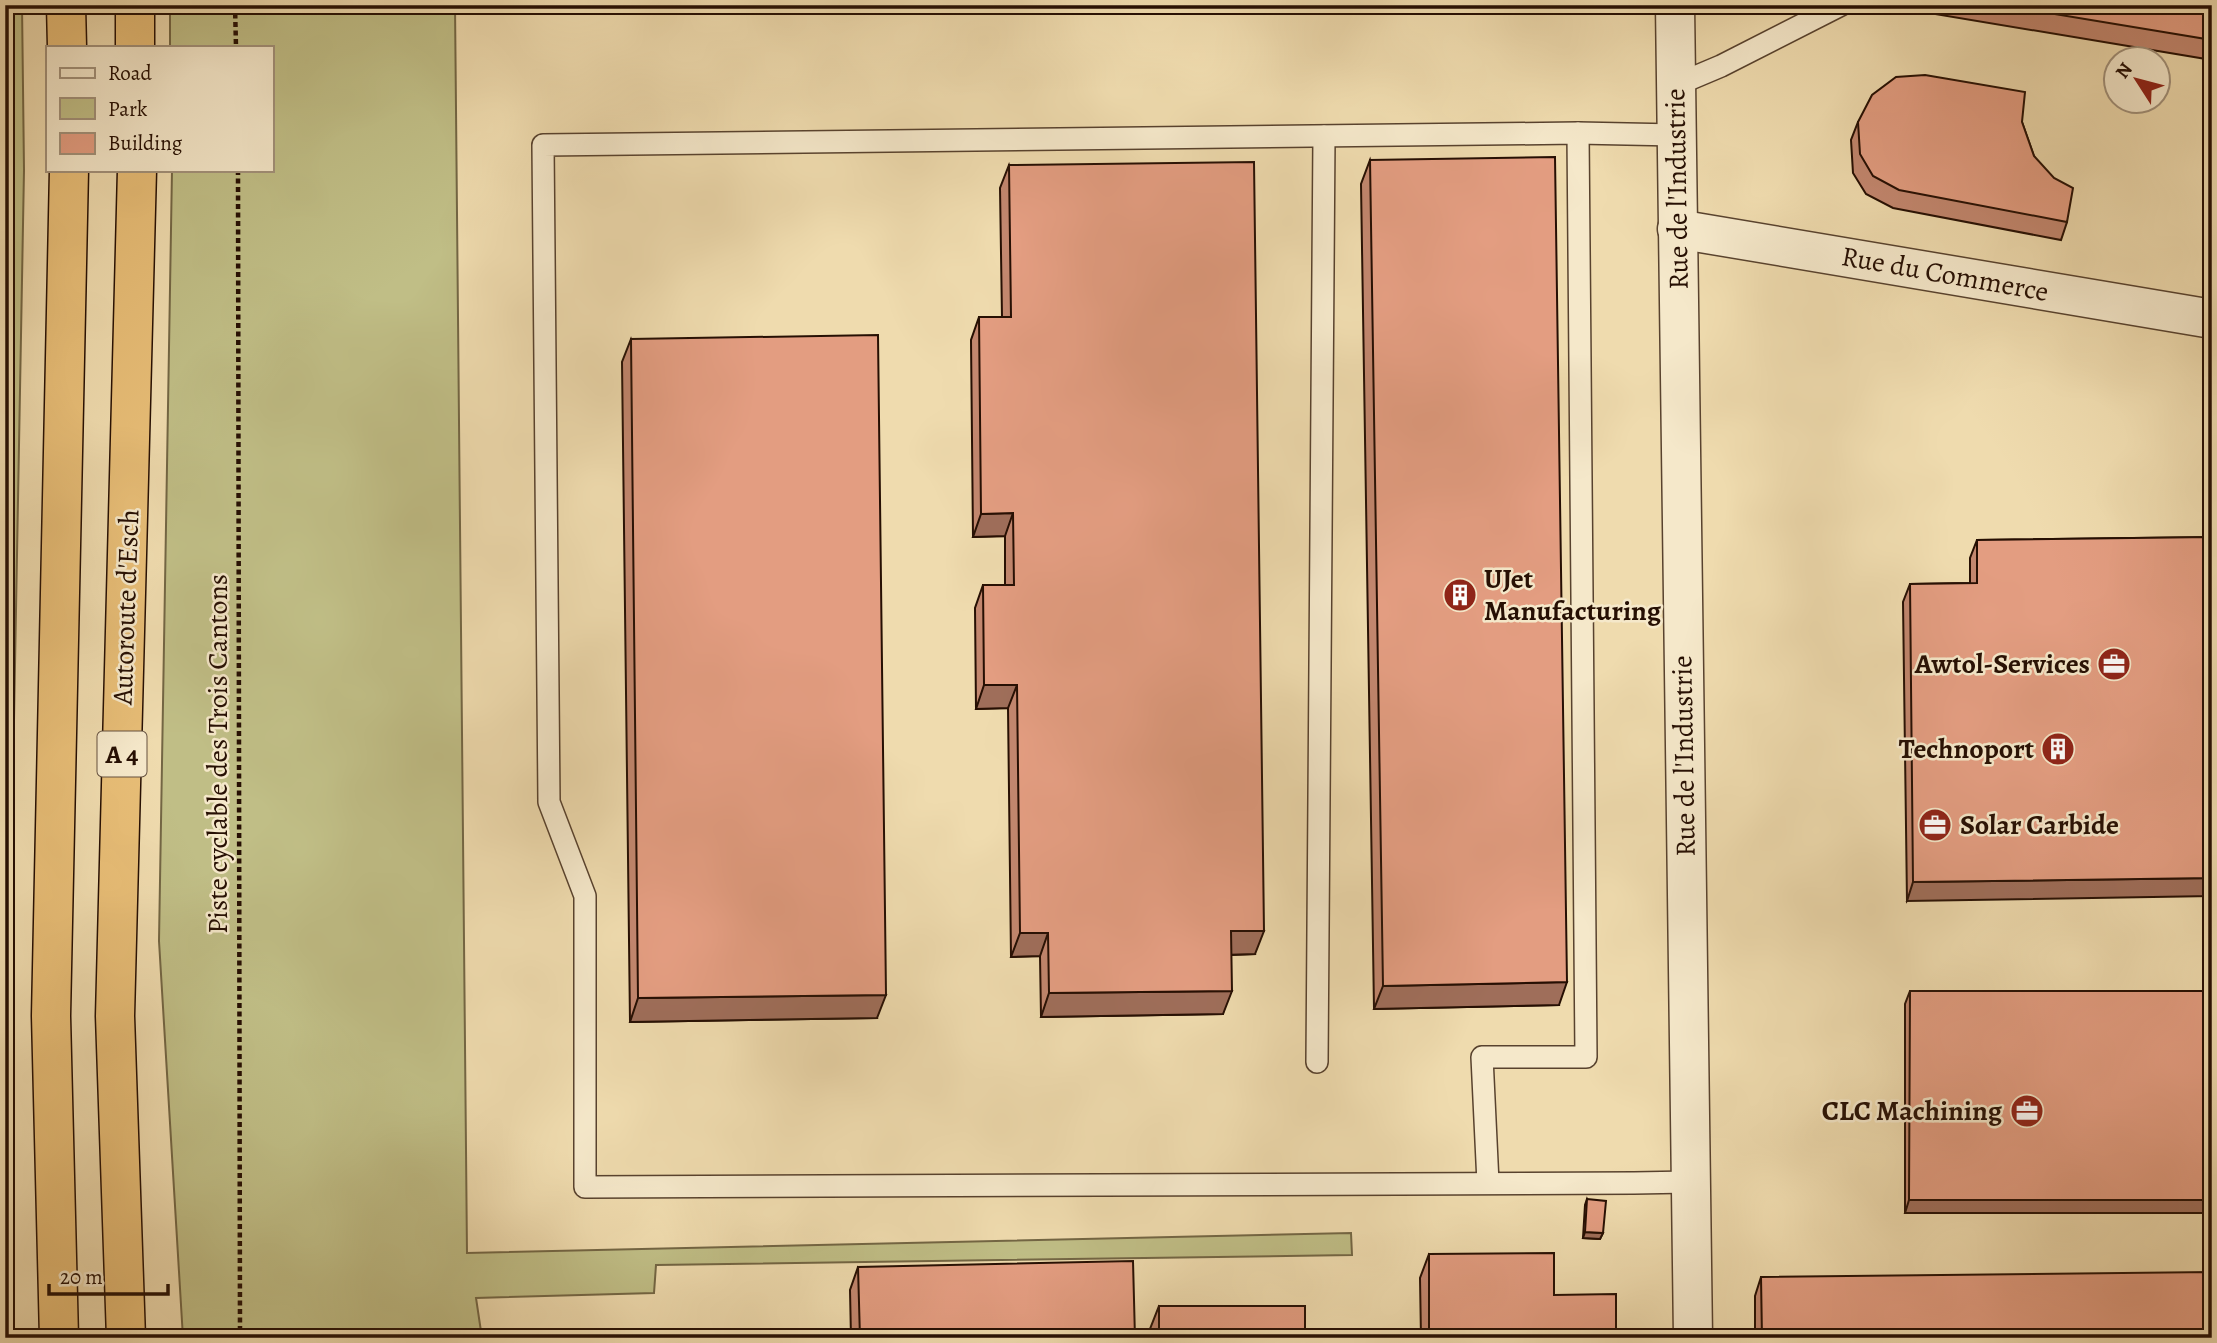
<svg xmlns="http://www.w3.org/2000/svg" width="2217" height="1343" font-family="Alegreya,serif">
  <style>
    .green { fill: #c0be86; stroke: #736644; stroke-width: 2 }
    .lines { fill: none; stroke-linecap: round; stroke-linejoin: round }
    .service-casing { stroke: #58422e; stroke-width: 24 }
    .minor-casing { stroke: #58422e; stroke-width: 41 }
    .motorway-casing { stroke: #260f03; stroke-width: 41 }
    .path { stroke: #260f03; stroke-width: 4.5; stroke-dasharray: 5 3.5; stroke-linecap: butt }
    .service { stroke: #f5e8ca; stroke-width: 21 }
    .minor { stroke: #f5e8ca; stroke-width: 38 }
    .motorway { stroke: #e8be77; stroke-width: 38 }
    .wall { fill: #c3876f; stroke: #260f03; stroke-width: 2 }
    .shaded-wall { fill: #9f6e5a; stroke: #260f03; stroke-width: 2 }
    .building { fill: #e39d81; stroke: #260f03; stroke-width: 2 }
    .labels { text-anchor: middle; dominant-baseline: central; stroke-width: 5; stroke-linejoin: round; paint-order: stroke }
    .shield { fill: #f5e8ca; stroke: #64503f; stroke-width: 2 }
    .shield-label { font-size: 26px; font-weight: bold; fill: #260f03 }
    .street-label { font-size: 28px; fill: #260f03; stroke: #f5e8ca }
    .poi-label { font-size: 28px; font-weight: bold; fill: #260f03; stroke: #f5e8ca; text-anchor: end }
  </style>
  <rect width="100%" height="100%" fill="#efdbae"/>
  <filter id="stains"><feTurbulence type="fractalNoise" baseFrequency=".00286" numOctaves="4"/><feColorMatrix values="0 0 0 0 .2 0 0 0 0 .09 0 0 0 0 .02 0 0 0 .5 -.17"/></filter>
  <radialGradient id="worn" r=".72"><stop offset=".6" stop-color="#630" stop-opacity="0"/><stop offset="1" stop-color="#630" stop-opacity=".3"/></radialGradient>
  <!-- green -->
  <g class="green">
    <polygon points="5,5 22,5 24,170 7,1105 9,1338 5,1338"/>
    <polygon points="170,5 455,5 467,1253 1351,1233 1352,1255 656,1265 654,1293 476,1298 482,1338 183,1338 159,941 172,170 271,170 271,47 170,47"/>
  </g>
  <g class="lines">
    <defs>
      <g id="service">
        <polyline points="1676,85 1721,66 1841,5"/>
        <polyline points="1578,133 1676,135"/>
        <polyline points="1317,1062 1324,136"/>
        <polyline points="1488,1183 1482,1057 1586,1057 1578,133 543,145 549,802 585,896 585,1187 1634,1183 1689,1182"/>
      </g>
      <g id="minor">
        <polyline points="1675,5 1693,1338"/>
        <polyline points="1677,229 2212,319"/>
      </g>
      <g id="motorway">
        <polyline points="66,5 67,47"/>
        <polyline points="135,5 135,47"/>
        <polyline points="59,1338 51,1016 69,170"/>
        <polyline points="126,1338 115,1016 137,170"/>
      </g>
    </defs>
    <!-- service casing -->
    <use href="#service" class="service-casing"/>
    <!-- minor casing -->
    <use href="#minor" class="minor-casing"/>
    <!-- motorway casing -->
    <use href="#motorway" class="motorway-casing"/>
    <!-- path -->
    <g class="path">
      <polyline points="235,5 236,47"/>
      <polyline points="238,170 240,1338"/>
    </g>
    <!-- service -->
    <use href="#service" class="service"/>
    <!-- minor -->
    <use href="#minor" class="minor"/>
    <!-- motorway -->
    <use href="#motorway" class="motorway"/>
  </g>
  <!-- wall -->
  <g class="wall">
    <polygon points="1906,5 2212,5 2212,60 1905,9"/>
    <polygon points="1858,122 2022,122 2034,156 2067,222 2061,240 1893,208 1866,194 1853,173 1851,140"/>
    <polygon points="1370,160 1559,1005 1374,1009 1361,184"/>
    <polygon points="1009,165 1255,954 1231,955 1223,1014 1041,1017 1040,956 1011,957 1008,708 976,709 975,608 983,585 1005,585 1005,536 973,537 971,340 979,317 1002,317 1000,188"/>
    <polygon points="631,339 877,1018 630,1022 622,362"/>
    <polygon points="2212,537 1907,901 1903,602 1910,584 1970,583 1970,558 1977,540"/>
    <polygon points="1910,991 2212,991 2212,1213 1905,1213 1905,1004"/>
    <polygon points="1587,1199 1603,1233 1600,1239 1583,1238 1585,1205"/>
    <polygon points="1429,1254 1554,1295 1616,1338 1421,1338 1420,1278"/>
    <polygon points="858,1267 1135,1338 851,1338 850,1290"/>
    <polygon points="1761,1277 2212,1338 1755,1338 1755,1296"/>
    <polygon points="1159,1306 1305,1338 1150,1338 1150,1329"/>
  </g>
  <!-- shaded-wall -->
  <g class="shaded-wall">
    <polygon points="1013,513 1005,536 973,537 981,514"/>
    <polygon points="984,685 1017,685 1008,708 976,709"/>
    <polygon points="2212,878 2212,896 1907,901 1913,882"/>
    <polygon points="1231,931 1264,931 1255,954 1223,955"/>
    <polygon points="1020,933 1048,933 1040,956 1011,957"/>
    <polygon points="1567,982 1559,1005 1374,1009 1383,986"/>
    <polygon points="1232,991 1223,1014 1041,1017 1049,993"/>
    <polygon points="886,995 877,1018 630,1022 638,998"/>
    <polygon points="1909,1200 2212,1200 2212,1213 1905,1213"/>
    <polygon points="1585,1232 1603,1233 1600,1239 1583,1238"/>
  </g>
  <!-- building -->
  <g class="building">
    <polygon points="2001,5 2212,5 2212,40"/>
    <polygon points="1925,75 2025,92 2022,122 2034,156 2054,178 2073,188 2067,222 1899,190 1873,176 1860,154 1858,122 1872,95 1896,77"/>
    <polygon points="1555,157 1567,982 1383,986 1370,160"/>
    <polygon points="1254,162 1264,931 1231,931 1232,991 1049,993 1048,933 1020,933 1017,685 984,685 983,585 1014,585 1013,513 981,514 979,317 1011,317 1009,165"/>
    <polygon points="878,335 886,995 638,998 631,339"/>
    <polygon points="2212,537 2212,878 1913,882 1910,584 1977,583 1977,540"/>
    <polygon points="1910,991 2212,991 2212,1200 1909,1200"/>
    <polygon points="1587,1199 1606,1201 1603,1233 1585,1232"/>
    <polygon points="1554,1253 1554,1295 1616,1294 1616,1338 1429,1338 1429,1254"/>
    <polygon points="1133,1261 1135,1338 860,1338 858,1267"/>
    <polygon points="2212,1272 2212,1338 1762,1338 1761,1277"/>
    <rect x="1159" y="1306" width="146" height="32"/>
    <polygon points="826,1336 826,1338 711,1338"/>
  </g>
  <!-- icons -->
  <defs>
    <symbol id="building-disc" viewBox="-11 -11 22 22"><circle r="9.5" fill="#8f2418" stroke="#f5e8ca"/><path d="M-4-6H4V6H1V3H-1V6H-4ZM-2.5-4.3h1.7v1.8h-1.7ZM.8-4.3h1.7v1.8H.8ZM-2.5-1h1.7V.8h-1.7ZM.8-1h1.7V.8H.8Z" fill="#fff"/></symbol>
    <symbol id="office-disc" viewBox="-11 -11 22 22"><circle r="9.5" fill="#8f2418" stroke="#f5e8ca"/><path d="M-6-3h4V-5.5h4V-3h4V5H-6ZM-1-4.5V-3h2v-1.5ZM-6 0V1H6V0Z" fill="#fff"/></symbol>
  </defs>
  <g fill-rule="evenodd">
    <use href="#building-disc" x="1441" y="576" width="38" height="38"/>
    <use href="#office-disc" x="2095" y="645" width="38" height="38"/>
    <use href="#building-disc" x="2039" y="730" width="38" height="38"/>
    <use href="#office-disc" x="1916" y="806" width="38" height="38"/>
    <use href="#office-disc" x="2008" y="1092" width="38" height="38"/>
  </g>
  <g class="labels">
    <!-- shield labels -->
    <rect class="shield" x="97.5" y="731.5" width="49" height="45" rx="5"/>
    <g class="shield-label">
      <text x="122" y="754">A 4</text>
    </g>
    <!-- street labels -->
    <g class="street-label">
      <text transform="translate(1677 189) rotate(-91)">Rue de l'Industrie</text>
      <text transform="translate(1945 274) rotate(10)">Rue du Commerce</text>
      <text transform="translate(126 607) rotate(-88)">Autoroute d'Esch</text>
      <text transform="translate(218 754) rotate(-90)">Piste cyclable des Trois Cantons</text>
      <text transform="translate(1684 756) rotate(-91)">Rue de l'Industrie</text>
    </g>
    <!-- poi labels -->
    <g class="poi-label">
      <text x="1484" y="579" text-anchor="start">UJet<tspan x="1484" dy="32">Manufacturing</tspan></text>
      <text x="2090" y="664">Awtol-Services</text>
      <text x="2034" y="749">Technoport</text>
      <text x="1960" y="825" text-anchor="start">Solar Carbide</text>
      <text x="2002" y="1111">CLC Machining</text>
    </g>
  </g>
  <!-- margin -->
  <rect width="2217" height="1343" fill="none" stroke="#efdbae" stroke-width="28"/>
  <rect x="7" y="7" width="2203" height="1329" fill="none" stroke="#260f03" stroke-width="3.5"/>
  <rect x="14" y="14" width="2189" height="1315" fill="none" stroke="#260f03" stroke-width="2"/>
  <!-- legend -->
  <rect x="46" y="46" width="228" height="126" fill="#f5e8ca" stroke="#a2917a" stroke-width="2"/>
  <rect x="60" y="68" width="35" height="10" fill="#f5e8ca" stroke="#a2917a" stroke-width="2"/>
  <text x="108" y="80" font-size="21" fill="#260f03">Road</text>
  <rect x="60" y="98" width="35" height="21" fill="#c0be86" stroke="#a2917a" stroke-width="2"/>
  <text x="108" y="116" font-size="21" fill="#260f03">Park</text>
  <rect x="60" y="133" width="35" height="21" fill="#e39d81" stroke="#a2917a" stroke-width="2"/>
  <text x="108" y="150" font-size="21" fill="#260f03">Building</text>
  <!-- north arrow -->
  <g transform="translate(2137 80) rotate(306)"><circle r="33" fill="#f5e8ca" stroke="#a2917a" stroke-width="2"/>
  <path d="M0-5L12 26L0 18L-12 26Z" fill="#8f2418"/>
  <text y="-10" font-size="19" font-weight="bold" text-anchor="middle" fill="#260f03">N</text>
  </g>
  <!-- scale -->
  <path d="M49 1284v10h119v-10" fill="none" stroke="#260f03" stroke-width="3.5"/>
  <text x="60" y="1284" font-size="21" fill="#260f03" stroke="#f5e8ca" stroke-width="5" paint-order="stroke">20 m</text>
  <rect width="100%" height="100%" filter="url(#stains)"/>
  <rect width="100%" height="100%" fill="url(#worn)"/>
</svg>
